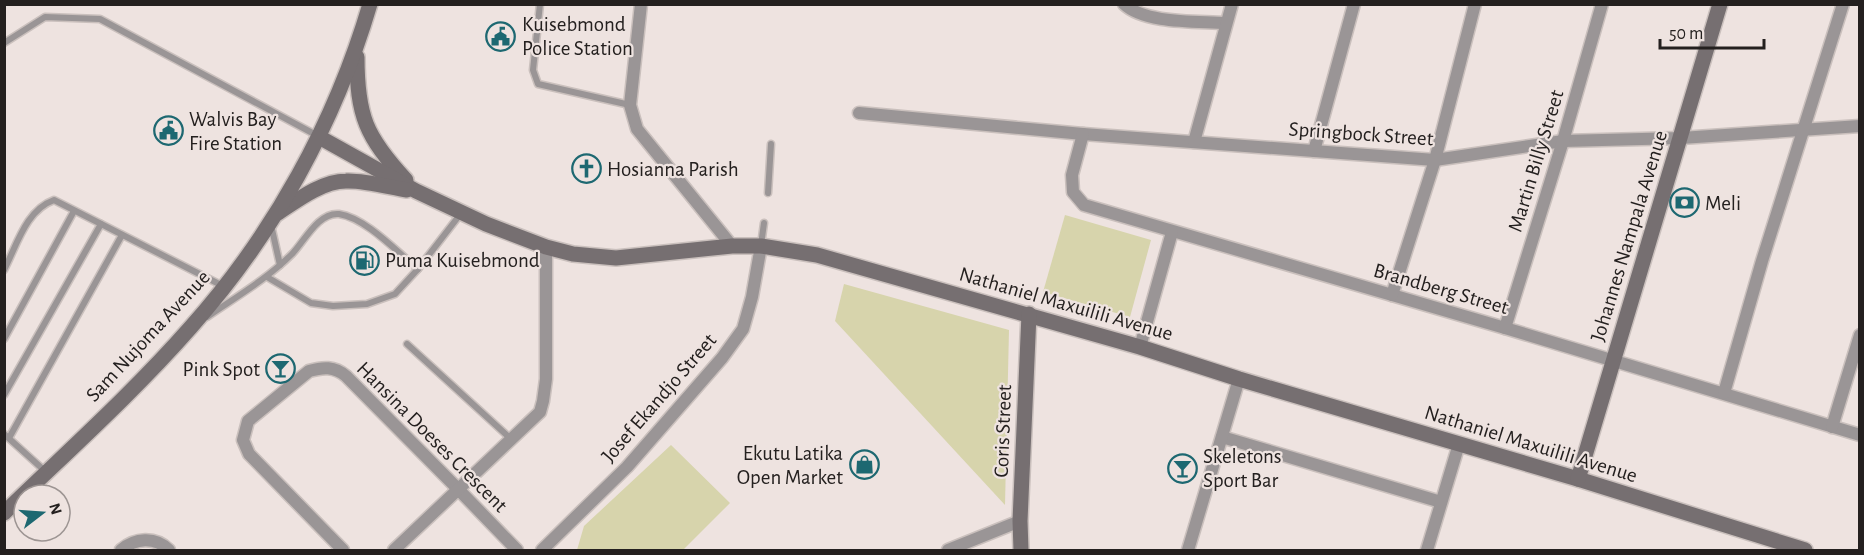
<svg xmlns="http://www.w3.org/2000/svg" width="1864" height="555" font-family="'Alegreya Sans',sans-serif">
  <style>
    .park { fill: #d7d4ac }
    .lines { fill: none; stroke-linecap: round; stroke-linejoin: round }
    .lane-casing { stroke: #cac0bd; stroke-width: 9 }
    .street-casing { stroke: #cac0bd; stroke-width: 15 }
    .secondary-casing { stroke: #cac0bd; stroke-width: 18 }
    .lane { stroke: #9a9596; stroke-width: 6 }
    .street { stroke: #9a9596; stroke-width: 12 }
    .secondary { stroke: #766f71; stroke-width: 15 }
    .labels { text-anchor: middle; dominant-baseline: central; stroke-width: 4.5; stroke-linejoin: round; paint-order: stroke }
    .poi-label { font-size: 21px; fill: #24201f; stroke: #eee3e0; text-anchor: start }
    .street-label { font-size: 21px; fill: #24201f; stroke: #eee3e0 }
  </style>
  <rect width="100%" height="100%" fill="#eee3e0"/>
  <!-- park -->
  <g class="park">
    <polygon points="1065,215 1151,240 1130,317 1043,292"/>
    <polygon points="844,284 1009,330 1005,505 835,321"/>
    <polygon points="671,445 730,503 684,549 685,550 577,550 584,526"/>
  </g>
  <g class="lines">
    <defs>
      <g id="lane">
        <polyline points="540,4 533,70 538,84 630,105"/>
        <polyline points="4,43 45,17 100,19 318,136"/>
        <polyline points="768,193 771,144"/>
        <polyline points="271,225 280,265"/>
        <polyline points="761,245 764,223"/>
        <path d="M4,270C17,245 26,210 54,200L223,286"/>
        <polyline points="267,277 311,303 333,306 367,304 395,294 418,269 462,212"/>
        <path d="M207,317C236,297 267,279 292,254C304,242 318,212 339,214C366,218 397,252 418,269"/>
        <polyline points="4,339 74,211"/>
        <polyline points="407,344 511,439"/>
        <polyline points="4,395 101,224"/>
        <polyline points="4,434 46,472"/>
        <polyline points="9,438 122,235"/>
      </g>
      <g id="street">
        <polyline points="641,4 630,105 637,129 732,246"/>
        <path d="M1124,4C1145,24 1197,21 1225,23"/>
        <polyline points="859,113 1083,134 1435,160 1563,141 1681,138 1860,126"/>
        <polyline points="1083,134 1072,175 1073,192 1084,205 1505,328 1860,435"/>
        <polyline points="1194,142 1232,4"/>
        <polyline points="1314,151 1354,4"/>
        <polyline points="1392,295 1435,160 1475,4"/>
        <polyline points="1505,328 1563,141 1602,4"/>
        <polyline points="1140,347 1172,232"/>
        <polyline points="1724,393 1762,261 1843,4"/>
        <polyline points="1832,427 1860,335"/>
        <polyline points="1222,437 1441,502"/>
        <path d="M121,550C135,538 155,536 169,550"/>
        <path d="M343,550L249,454L243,440L248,421L309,371C323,367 334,366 346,376L458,489L517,550"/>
        <polyline points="394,550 540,412 543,401 546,379 546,247"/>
        <polyline points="542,550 627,467 722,358 743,329 752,297 761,246"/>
        <polyline points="948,550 1020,521"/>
        <polyline points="1188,550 1239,379"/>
        <polyline points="1427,550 1459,444"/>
      </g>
      <g id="secondary">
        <path d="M357,57C357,116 366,137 406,180"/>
        <polyline points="319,137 416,191 486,224 546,247 573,254 616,258 732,246 761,246 817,255 1140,347 1239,379 1578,479 1805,550"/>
        <path d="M278,213C296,201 322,181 346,181C363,180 389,187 407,190"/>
        <polyline points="1578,479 1720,4"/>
        <path d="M4,513C67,452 133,393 191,327C273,235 335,123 370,4"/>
        <polyline points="1021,550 1020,521 1029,314"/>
      </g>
    </defs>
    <!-- lane casing -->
    <use href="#lane" class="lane-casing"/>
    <!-- street casing -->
    <use href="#street" class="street-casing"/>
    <!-- secondary casing -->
    <use href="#secondary" class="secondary-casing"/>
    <!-- lane -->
    <use href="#lane" class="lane"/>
    <!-- street -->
    <use href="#street" class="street"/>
    <!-- secondary -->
    <use href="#secondary" class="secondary"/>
  </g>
  <!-- icons -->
  <defs>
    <symbol id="civic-ring" viewBox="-11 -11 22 22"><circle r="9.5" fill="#eee3e0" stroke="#1d6871" stroke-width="1.5"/><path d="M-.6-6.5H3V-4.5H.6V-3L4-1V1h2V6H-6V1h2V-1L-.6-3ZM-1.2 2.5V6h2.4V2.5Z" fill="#1d6871"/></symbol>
    <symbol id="church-ring" viewBox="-11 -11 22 22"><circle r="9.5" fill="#eee3e0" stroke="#1d6871" stroke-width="1.5"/><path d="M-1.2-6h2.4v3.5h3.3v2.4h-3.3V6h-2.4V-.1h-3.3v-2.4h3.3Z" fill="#1d6871"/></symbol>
    <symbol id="bank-ring" viewBox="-11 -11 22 22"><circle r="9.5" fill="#eee3e0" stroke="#1d6871" stroke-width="1.5"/><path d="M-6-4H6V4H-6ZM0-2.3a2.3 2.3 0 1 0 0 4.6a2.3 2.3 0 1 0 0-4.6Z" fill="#1d6871"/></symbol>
    <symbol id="fuel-ring" viewBox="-11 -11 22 22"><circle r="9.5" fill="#eee3e0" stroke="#1d6871" stroke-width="1.5"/><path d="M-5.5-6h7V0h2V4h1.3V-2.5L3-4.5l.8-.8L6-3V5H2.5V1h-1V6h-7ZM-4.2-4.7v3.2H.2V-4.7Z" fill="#1d6871"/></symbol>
    <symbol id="bar-ring" viewBox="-11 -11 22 22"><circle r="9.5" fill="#eee3e0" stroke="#1d6871" stroke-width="1.5"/><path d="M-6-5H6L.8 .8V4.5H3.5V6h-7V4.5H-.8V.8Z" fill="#1d6871"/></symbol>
    <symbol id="shop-ring" viewBox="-11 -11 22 22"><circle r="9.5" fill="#eee3e0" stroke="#1d6871" stroke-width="1.5"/><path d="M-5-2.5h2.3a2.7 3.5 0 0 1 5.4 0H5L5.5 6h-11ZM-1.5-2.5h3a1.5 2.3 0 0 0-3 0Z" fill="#1d6871"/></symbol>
  </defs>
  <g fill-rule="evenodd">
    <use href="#civic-ring" x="484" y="20" width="33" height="33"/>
    <use href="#civic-ring" x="152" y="114" width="33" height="33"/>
    <use href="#church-ring" x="570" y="152" width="33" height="33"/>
    <use href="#bank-ring" x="1668" y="186" width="33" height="33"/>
    <use href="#fuel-ring" x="348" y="244" width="33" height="33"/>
    <use href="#bar-ring" x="264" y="352" width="33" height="33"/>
    <use href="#shop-ring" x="848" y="448" width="33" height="33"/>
    <use href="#bar-ring" x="1166" y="452" width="33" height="33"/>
  </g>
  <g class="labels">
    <!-- poi labels -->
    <g class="poi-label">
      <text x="522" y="24">Kuisebmond<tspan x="522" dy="24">Police Station</tspan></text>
      <text x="189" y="119">Walvis Bay<tspan x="189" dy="24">Fire Station</tspan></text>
      <text x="607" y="169">Hosianna Parish</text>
      <text x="1705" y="203">Meli</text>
      <text x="385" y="260">Puma Kuisebmond</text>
      <text x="260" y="369" text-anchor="end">Pink Spot</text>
      <text x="843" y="453" text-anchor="end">Ekutu Latika<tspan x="843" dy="24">Open Market</tspan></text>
      <text x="1203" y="456">Skeletons<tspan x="1203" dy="24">Sport Bar</tspan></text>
    </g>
    <!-- street labels -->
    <g class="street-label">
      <text transform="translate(1361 134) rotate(4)">Springbock Street</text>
      <text transform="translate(1536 161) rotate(-73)">Martin Billy Street</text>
      <text transform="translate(1629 236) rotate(-73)">Johannes Nampala Avenue</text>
      <text transform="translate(1441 289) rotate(16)">Brandberg Street</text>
      <text transform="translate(1066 304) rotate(16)">Nathaniel Maxuilili Avenue</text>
      <text transform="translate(148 336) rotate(-47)">Sam Nujoma Avenue</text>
      <text transform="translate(659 398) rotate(-49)">Josef Ekandjo Street</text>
      <text transform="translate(1003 431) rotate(-88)">Coris Street</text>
      <text transform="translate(432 437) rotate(45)">Hansina Doeses Crescent</text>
      <text transform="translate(1531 444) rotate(17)">Nathaniel Maxuilili Avenue</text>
    </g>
  </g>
  <!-- border -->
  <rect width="1864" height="555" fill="none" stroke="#24201f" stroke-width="12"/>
  <!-- north arrow -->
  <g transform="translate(42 513) rotate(73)"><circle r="28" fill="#eee3e0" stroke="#9d9593" stroke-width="1.5"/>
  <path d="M0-4.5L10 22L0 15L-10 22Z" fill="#1d6871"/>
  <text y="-9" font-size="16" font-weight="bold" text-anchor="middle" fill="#24201f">N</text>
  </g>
  <!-- scale -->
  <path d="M1660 39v9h104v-9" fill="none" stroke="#24201f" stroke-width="3"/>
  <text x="1669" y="39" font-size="18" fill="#24201f" stroke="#eee3e0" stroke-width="4.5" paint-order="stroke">50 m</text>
</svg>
